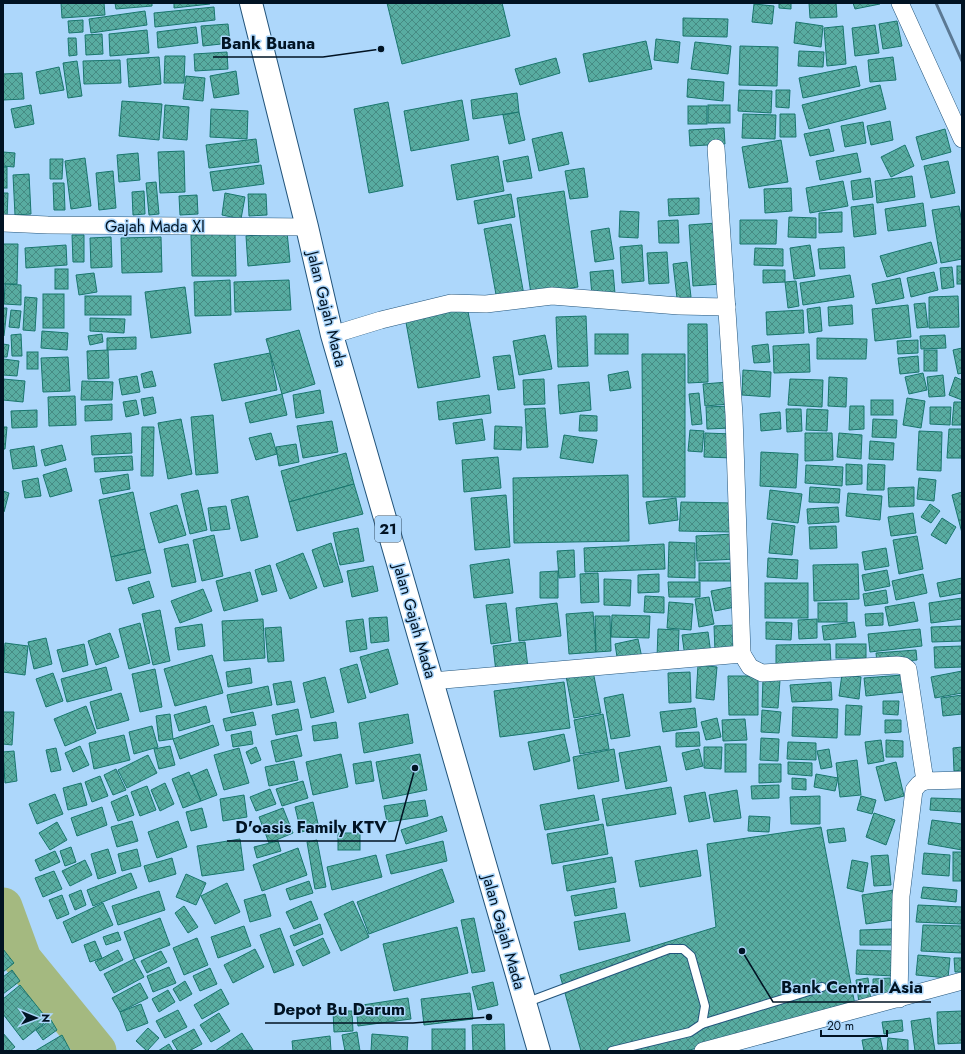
<svg xmlns="http://www.w3.org/2000/svg" width="965" height="1054" font-family="Jost,sans-serif">
  <style>
    .lines { fill: none; stroke-linecap: round; stroke-linejoin: round }
    .river { stroke: #a4b980; stroke-width: 39 }
    .building { fill: url(#building-cross-hatch); stroke: #19766d }
    .service-casing { stroke: #22547b; stroke-width: 10 }
    .minor-casing { stroke: #22547b; stroke-width: 18 }
    .trunk-casing { stroke: #22547b; stroke-width: 24 }
    .service { stroke: #fff; stroke-width: 8 }
    .minor { stroke: #fff; stroke-width: 17 }
    .trunk { stroke: #fff; stroke-width: 22 }
    .rail { stroke: #5b7994; stroke-width: 3 }
    .labels { text-anchor: middle; dominant-baseline: central; stroke-width: 3; stroke-linejoin: round; paint-order: stroke }
    .shield { fill: #add7fb; stroke: #354e64; stroke-width: 1 }
    .shield-label { font-size: 15px; font-weight: bold; fill: #011323 }
    .street-label { font-size: 16px; fill: #011323; stroke: #add7fb }
    .leader { fill: none; stroke: #011323; stroke-width: 1.5 }
    .callout-dot { fill: #011323; stroke: #add7fb; stroke-width: 1.5 }
    .callout-label { font-size: 17px; text-anchor: middle; font-weight: bold; fill: #011323; stroke: #add7fb; stroke-width: 3; stroke-linejoin: round; paint-order: stroke }
  </style>
  <defs>
    <pattern id="building-cross-hatch" width="8" height="8" patternUnits="userSpaceOnUse"><rect width="8" height="8" fill="#58aca1"/><path d="M0 0l8 8M0 8l8-8" fill="none" stroke="#468b83"/></pattern>
  </defs>
  <rect width="100%" height="100%" fill="#add7fb"/>
  <g class="lines">
    <!-- river -->
    <polyline class="river" points="3,907 22,959 97,1051"/>
  </g>
  <!-- building -->
  <g class="building">
    <polygon points="61,3 104,3 105,15 62,18"/>
    <polygon points="115,3 152,3 152,6 116,9"/>
    <polygon points="174,3 210,3 210,4 174,8"/>
    <polygon points="387,3 502,3 510,36 402,64"/>
    <polygon points="779,3 791,3 791,9 779,8"/>
    <polygon points="809,3 836,3 837,17 810,18"/>
    <polygon points="853,3 880,3 880,4 855,9"/>
    <polygon points="754,4 774,6 772,24 752,22"/>
    <polygon points="214,7 215,20 155,27 154,13"/>
    <polygon points="145,11 147,25 91,33 89,19"/>
    <polygon points="683,18 728,19 727,37 683,36"/>
    <polygon points="83,20 83,32 69,33 68,21"/>
    <polygon points="897,21 902,46 883,49 879,24"/>
    <polygon points="796,22 823,26 821,47 794,43"/>
    <polygon points="228,24 230,43 203,46 201,26"/>
    <polygon points="875,25 879,53 855,56 852,28"/>
    <polygon points="843,26 846,64 827,66 824,28"/>
    <polygon points="196,27 198,43 158,48 157,32"/>
    <polygon points="147,30 149,53 110,56 109,34"/>
    <polygon points="102,34 103,54 86,55 85,35"/>
    <polygon points="68,38 76,38 77,55 69,56"/>
    <polygon points="656,39 680,42 678,63 654,60"/>
    <polygon points="646,41 652,69 589,82 583,54"/>
    <polygon points="695,42 731,46 728,74 691,69"/>
    <polygon points="740,46 778,47 777,86 739,85"/>
    <polygon points="799,51 824,52 823,67 798,66"/>
    <polygon points="227,52 228,69 195,71 194,54"/>
    <polygon points="165,56 185,56 184,83 164,83"/>
    <polygon points="159,57 161,84 129,87 127,59"/>
    <polygon points="893,57 896,80 870,82 868,60"/>
    <polygon points="556,58 560,73 520,85 515,69"/>
    <polygon points="120,60 121,83 84,84 83,61"/>
    <polygon points="77,61 82,96 68,98 63,63"/>
    <polygon points="856,66 860,86 803,98 799,78"/>
    <polygon points="59,67 64,90 40,94 36,72"/>
    <polygon points="236,71 239,94 214,98 210,76"/>
    <polygon points="22,73 24,99 3,100 3,74"/>
    <polygon points="186,76 205,78 203,101 183,99"/>
    <polygon points="688,79 724,82 723,101 687,97"/>
    <polygon points="880,85 886,109 809,129 802,105"/>
    <polygon points="739,90 772,91 771,113 738,111"/>
    <polygon points="776,90 790,90 789,108 776,107"/>
    <polygon points="517,93 519,112 473,119 471,100"/>
    <polygon points="462,100 469,140 411,151 404,111"/>
    <polygon points="122,101 162,104 159,140 119,136"/>
    <polygon points="388,102 403,186 369,193 354,109"/>
    <polygon points="31,105 34,124 15,128 11,109"/>
    <polygon points="165,105 189,107 187,140 163,138"/>
    <rect x="708" y="105" width="22" height="18"/>
    <rect x="688" y="106" width="19" height="18"/>
    <polygon points="211,109 248,111 247,139 210,137"/>
    <polygon points="519,112 525,140 509,144 503,115"/>
    <polygon points="743,114 776,115 775,139 742,138"/>
    <polygon points="780,114 795,114 796,137 780,137"/>
    <polygon points="890,121 893,140 871,145 867,126"/>
    <polygon points="863,122 866,143 845,147 841,126"/>
    <polygon points="724,128 725,144 690,146 689,130"/>
    <polygon points="829,129 834,151 810,156 804,134"/>
    <polygon points="945,129 951,152 922,160 916,137"/>
    <polygon points="562,132 569,164 539,171 532,139"/>
    <polygon points="256,139 259,162 209,168 206,145"/>
    <polygon points="781,140 788,182 749,188 742,147"/>
    <polygon points="905,145 914,166 891,177 881,157"/>
    <polygon points="184,151 185,192 160,193 158,152"/>
    <polygon points="3,152 15,153 14,167 3,166"/>
    <polygon points="138,153 140,180 119,182 117,155"/>
    <polygon points="857,153 861,172 820,180 816,161"/>
    <polygon points="498,156 504,191 457,200 451,165"/>
    <polygon points="528,156 532,178 507,182 503,161"/>
    <polygon points="85,158 91,206 71,209 65,161"/>
    <polygon points="50,159 63,159 62,179 50,179"/>
    <polygon points="948,161 955,193 931,198 924,166"/>
    <polygon points="261,165 264,184 213,191 210,172"/>
    <rect x="3" y="167" width="4" height="21"/>
    <polygon points="584,168 588,197 570,199 565,171"/>
    <polygon points="113,171 116,208 99,210 96,173"/>
    <polygon points="29,174 31,214 15,215 13,175"/>
    <polygon points="912,176 915,197 877,203 875,181"/>
    <polygon points="870,178 873,197 853,200 851,181"/>
    <polygon points="843,181 848,206 810,213 806,188"/>
    <polygon points="156,182 159,214 149,215 146,183"/>
    <polygon points="53,183 64,183 65,210 54,210"/>
    <polygon points="791,188 792,211 765,213 764,189"/>
    <polygon points="144,191 145,214 133,215 132,192"/>
    <polygon points="564,191 578,287 531,294 517,198"/>
    <polygon points="3,193 8,193 7,218 3,218"/>
    <polygon points="225,193 245,197 241,219 222,215"/>
    <polygon points="248,194 266,194 267,215 249,216"/>
    <polygon points="511,194 515,217 478,224 474,201"/>
    <polygon points="197,195 198,214 180,215 179,196"/>
    <polygon points="699,198 699,214 669,216 668,199"/>
    <polygon points="923,203 926,226 888,231 885,209"/>
    <polygon points="873,204 876,234 854,237 851,207"/>
    <polygon points="959,206 962,223 962,259 941,263 932,210"/>
    <polygon points="620,211 639,212 638,238 619,237"/>
    <polygon points="842,212 842,232 819,233 819,213"/>
    <polygon points="789,217 816,218 816,238 788,237"/>
    <polygon points="678,220 679,243 659,243 658,221"/>
    <polygon points="740,220 777,220 776,244 740,244"/>
    <polygon points="716,223 721,284 693,286 689,225"/>
    <polygon points="511,224 524,295 497,300 484,229"/>
    <polygon points="609,228 614,259 595,262 591,231"/>
    <polygon points="287,232 290,262 248,266 246,236"/>
    <polygon points="235,234 236,276 192,276 191,235"/>
    <polygon points="72,235 84,235 84,262 73,262"/>
    <polygon points="111,237 112,267 91,268 90,238"/>
    <polygon points="161,237 162,272 122,273 121,238"/>
    <polygon points="931,242 937,263 887,277 880,256"/>
    <polygon points="3,244 18,244 17,284 3,284"/>
    <polygon points="66,245 67,265 26,268 25,248"/>
    <polygon points="642,245 644,281 622,283 620,247"/>
    <polygon points="810,245 815,276 794,279 790,248"/>
    <polygon points="844,247 845,268 820,269 818,249"/>
    <polygon points="755,248 783,249 783,266 754,265"/>
    <polygon points="667,252 669,283 649,284 647,253"/>
    <polygon points="687,262 691,297 677,298 673,264"/>
    <rect x="957" y="266" width="5" height="18"/>
    <polygon points="952,267 954,287 942,289 940,268"/>
    <rect x="55" y="269" width="13" height="20"/>
    <polygon points="613,270 615,294 592,296 590,272"/>
    <polygon points="763,270 785,270 785,282 763,283"/>
    <polygon points="934,272 938,290 911,297 907,278"/>
    <polygon points="94,273 97,292 79,295 76,275"/>
    <polygon points="850,275 854,297 803,305 800,283"/>
    <polygon points="900,278 904,298 876,304 872,284"/>
    <polygon points="230,280 231,315 195,316 194,282"/>
    <polygon points="289,280 291,310 235,312 234,282"/>
    <polygon points="796,281 799,306 788,308 785,282"/>
    <polygon points="5,284 21,285 21,305 4,304"/>
    <polygon points="185,287 191,333 151,338 145,292"/>
    <rect x="43" y="294" width="21" height="34"/>
    <rect x="85" y="296" width="46" height="19"/>
    <polygon points="958,296 959,327 929,328 929,297"/>
    <polygon points="25,297 37,298 35,331 23,330"/>
    <polygon points="925,303 928,327 917,328 914,304"/>
    <polygon points="852,305 853,324 829,326 828,307"/>
    <polygon points="908,305 911,337 875,341 872,309"/>
    <polygon points="467,306 480,377 418,388 405,317"/>
    <polygon points="820,307 822,331 809,333 807,309"/>
    <polygon points="3,308 7,308 4,336 3,336"/>
    <polygon points="11,310 21,311 19,328 9,327"/>
    <polygon points="803,310 804,333 767,335 766,312"/>
    <polygon points="586,316 588,366 558,367 556,317"/>
    <polygon points="90,318 125,319 124,333 90,331"/>
    <polygon points="688,324 707,324 708,382 688,383"/>
    <polygon points="299,330 315,384 282,394 266,339"/>
    <polygon points="42,331 68,333 67,350 41,348"/>
    <polygon points="21,334 22,356 12,356 11,335"/>
    <polygon points="102,334 103,342 90,345 88,336"/>
    <rect x="595" y="334" width="33" height="20"/>
    <polygon points="545,335 552,369 519,375 513,341"/>
    <polygon points="945,335 946,348 921,349 920,336"/>
    <polygon points="136,337 136,349 107,350 107,338"/>
    <polygon points="817,338 867,339 866,359 817,359"/>
    <polygon points="918,340 918,353 898,354 897,341"/>
    <polygon points="3,344 9,345 7,357 3,357"/>
    <polygon points="768,344 770,362 754,363 752,346"/>
    <polygon points="809,344 810,372 774,373 773,346"/>
    <polygon points="962,348 962,373 958,374 953,350"/>
    <polygon points="108,350 109,378 88,379 87,351"/>
    <rect x="924" y="350" width="13" height="21"/>
    <rect x="27" y="352" width="11" height="17"/>
    <polygon points="270,353 277,390 222,401 214,364"/>
    <polygon points="642,354 685,354 685,497 643,497"/>
    <polygon points="510,355 515,388 498,390 493,357"/>
    <polygon points="918,356 919,372 900,374 898,358"/>
    <polygon points="68,357 70,391 43,392 41,358"/>
    <polygon points="3,359 19,361 17,376 3,375"/>
    <polygon points="743,370 771,372 770,397 742,395"/>
    <polygon points="152,371 156,386 144,388 141,374"/>
    <polygon points="628,371 631,388 610,391 608,375"/>
    <polygon points="923,373 927,390 909,394 905,377"/>
    <polygon points="943,375 945,396 929,397 927,377"/>
    <polygon points="137,376 140,392 122,395 119,379"/>
    <polygon points="829,377 847,378 846,407 828,406"/>
    <polygon points="955,377 962,380 962,400 949,395"/>
    <polygon points="3,379 25,381 23,402 3,400"/>
    <polygon points="544,379 545,404 524,405 523,380"/>
    <polygon points="790,379 823,380 822,407 788,405"/>
    <polygon points="82,381 113,382 112,400 81,400"/>
    <polygon points="589,382 591,410 560,414 558,385"/>
    <polygon points="728,382 730,404 705,406 703,384"/>
    <polygon points="320,390 324,413 296,418 293,395"/>
    <polygon points="699,393 702,424 692,425 689,394"/>
    <polygon points="282,394 287,415 250,423 245,403"/>
    <polygon points="489,395 491,413 439,420 437,402"/>
    <polygon points="75,396 76,425 49,426 48,397"/>
    <polygon points="153,397 156,413 144,416 141,399"/>
    <polygon points="907,398 925,401 921,428 903,425"/>
    <polygon points="136,400 139,414 126,417 123,402"/>
    <rect x="871" y="400" width="22" height="15"/>
    <polygon points="954,402 962,402 962,425 952,425"/>
    <polygon points="112,404 112,420 85,421 85,406"/>
    <polygon points="730,406 731,428 707,429 706,407"/>
    <polygon points="850,406 864,406 864,429 849,430"/>
    <polygon points="930,407 951,407 950,425 930,424"/>
    <polygon points="545,408 548,447 527,448 525,409"/>
    <polygon points="786,409 801,409 802,431 787,432"/>
    <polygon points="807,409 828,410 827,431 806,430"/>
    <polygon points="37,410 37,427 12,428 11,411"/>
    <polygon points="780,412 781,429 761,431 760,414"/>
    <polygon points="213,415 218,473 196,475 191,417"/>
    <polygon points="580,415 597,416 597,431 579,431"/>
    <polygon points="181,419 192,474 168,479 158,423"/>
    <polygon points="482,419 485,440 456,444 453,423"/>
    <polygon points="873,419 897,420 896,438 872,437"/>
    <polygon points="332,421 338,452 303,458 297,426"/>
    <polygon points="495,426 522,427 521,450 494,449"/>
    <polygon points="3,427 7,427 5,449 3,449"/>
    <polygon points="142,427 154,427 153,476 141,476"/>
    <polygon points="949,429 962,429 962,458 947,458"/>
    <polygon points="690,430 704,431 702,452 688,451"/>
    <polygon points="919,431 942,432 941,471 917,470"/>
    <polygon points="131,433 132,453 92,455 91,436"/>
    <polygon points="271,433 277,454 256,460 249,438"/>
    <polygon points="705,433 733,434 733,458 704,457"/>
    <polygon points="805,433 832,433 833,460 805,461"/>
    <polygon points="839,433 862,435 861,459 837,457"/>
    <polygon points="564,435 597,440 593,463 560,458"/>
    <polygon points="870,441 894,443 893,460 869,459"/>
    <polygon points="296,444 299,462 279,466 276,447"/>
    <polygon points="62,445 66,460 45,466 41,450"/>
    <polygon points="34,446 37,466 13,469 10,450"/>
    <polygon points="761,452 798,454 796,488 760,486"/>
    <polygon points="346,453 354,484 289,502 281,471"/>
    <polygon points="132,456 133,470 95,472 94,458"/>
    <polygon points="498,457 501,488 464,492 462,460"/>
    <polygon points="846,464 862,465 862,484 846,485"/>
    <polygon points="868,464 885,465 884,490 867,490"/>
    <polygon points="806,465 843,467 842,486 805,483"/>
    <polygon points="66,468 72,491 50,497 43,475"/>
    <polygon points="128,474 130,489 103,494 100,479"/>
    <polygon points="628,475 629,541 514,543 513,478"/>
    <polygon points="38,478 41,496 25,498 22,481"/>
    <polygon points="919,478 936,480 934,501 917,499"/>
    <polygon points="354,484 363,514 297,531 289,502"/>
    <polygon points="810,487 840,489 839,503 809,502"/>
    <polygon points="914,487 914,506 889,507 888,488"/>
    <polygon points="198,490 207,530 190,534 181,494"/>
    <polygon points="770,490 802,494 798,523 767,519"/>
    <polygon points="3,491 9,493 4,512 3,512"/>
    <polygon points="133,492 145,549 111,557 99,500"/>
    <polygon points="962,492 962,533 952,495"/>
    <polygon points="848,493 882,496 880,520 846,516"/>
    <polygon points="506,495 510,547 475,550 471,498"/>
    <polygon points="248,496 258,537 241,541 231,500"/>
    <polygon points="676,498 678,520 649,524 646,502"/>
    <polygon points="681,502 732,503 731,532 679,531"/>
    <polygon points="930,504 940,511 931,523 921,517"/>
    <polygon points="177,505 186,535 159,543 150,513"/>
    <polygon points="226,506 230,529 211,531 208,508"/>
    <polygon points="838,507 839,522 808,524 807,509"/>
    <polygon points="913,513 916,533 891,536 888,517"/>
    <polygon points="942,518 956,527 946,544 931,535"/>
    <polygon points="772,523 795,526 792,555 769,553"/>
    <polygon points="836,526 837,548 810,549 809,527"/>
    <polygon points="358,528 364,561 340,565 333,533"/>
    <polygon points="734,534 736,559 697,561 696,536"/>
    <polygon points="214,535 223,576 202,581 193,540"/>
    <polygon points="917,536 923,569 899,574 893,540"/>
    <polygon points="669,542 695,543 695,578 668,577"/>
    <polygon points="331,543 343,582 324,587 312,550"/>
    <polygon points="188,544 196,582 172,587 164,549"/>
    <polygon points="664,544 665,569 585,572 584,548"/>
    <polygon points="886,548 889,566 865,570 862,552"/>
    <polygon points="145,549 151,573 116,581 111,557"/>
    <polygon points="574,550 575,577 559,578 557,551"/>
    <polygon points="303,553 317,588 290,599 276,564"/>
    <polygon points="768,558 798,560 797,579 767,577"/>
    <polygon points="509,559 513,593 474,598 470,565"/>
    <rect x="699" y="563" width="32" height="18"/>
    <polygon points="858,564 859,599 814,601 813,565"/>
    <polygon points="270,565 277,591 262,595 255,570"/>
    <polygon points="373,566 378,591 352,597 347,571"/>
    <polygon points="887,570 890,586 865,591 862,575"/>
    <polygon points="558,571 558,598 540,598 540,572"/>
    <polygon points="250,572 258,601 224,611 216,581"/>
    <polygon points="598,573 599,602 581,603 580,574"/>
    <polygon points="659,574 659,592 638,593 638,575"/>
    <polygon points="923,574 927,593 896,600 892,581"/>
    <polygon points="962,578 962,593 940,597 937,583"/>
    <polygon points="604,579 631,580 630,606 604,605"/>
    <polygon points="149,581 154,597 133,604 128,588"/>
    <polygon points="668,582 700,582 700,597 669,597"/>
    <rect x="765" y="583" width="43" height="35"/>
    <polygon points="732,587 735,607 715,611 711,591"/>
    <polygon points="203,589 212,611 180,623 171,601"/>
    <polygon points="886,590 888,603 865,606 863,594"/>
    <polygon points="645,596 664,597 664,613 644,612"/>
    <polygon points="709,597 714,624 699,627 695,599"/>
    <polygon points="962,598 962,619 931,623 929,603"/>
    <polygon points="669,602 693,604 691,630 667,628"/>
    <polygon points="914,602 918,621 889,626 885,607"/>
    <polygon points="506,603 511,641 491,644 486,605"/>
    <polygon points="557,603 561,636 519,641 516,608"/>
    <rect x="818" y="603" width="29" height="19"/>
    <polygon points="160,610 170,661 153,665 142,614"/>
    <polygon points="593,612 596,652 569,654 566,614"/>
    <polygon points="883,613 883,625 866,626 865,614"/>
    <polygon points="612,615 650,616 649,638 611,637"/>
    <polygon points="595,616 610,616 611,651 596,652"/>
    <polygon points="387,617 389,641 371,643 369,618"/>
    <polygon points="263,619 265,658 224,661 222,621"/>
    <polygon points="363,619 367,649 350,652 346,621"/>
    <polygon points="817,619 817,638 799,639 798,620"/>
    <polygon points="766,622 792,623 791,640 766,639"/>
    <polygon points="854,622 856,637 824,640 822,626"/>
    <polygon points="140,623 150,663 129,669 119,629"/>
    <polygon points="202,624 205,646 178,650 175,628"/>
    <polygon points="735,625 737,650 715,651 714,626"/>
    <polygon points="962,626 962,641 932,642 931,627"/>
    <polygon points="281,627 284,661 268,662 265,628"/>
    <polygon points="658,629 679,630 678,659 657,658"/>
    <polygon points="920,629 922,646 870,652 868,634"/>
    <polygon points="708,632 711,654 685,657 682,635"/>
    <polygon points="110,633 119,657 96,665 88,641"/>
    <polygon points="46,638 52,664 34,669 28,642"/>
    <polygon points="638,639 642,658 618,663 615,644"/>
    <polygon points="525,642 528,668 496,672 493,646"/>
    <polygon points="5,643 28,646 25,675 3,672"/>
    <polygon points="84,644 88,665 63,672 57,650"/>
    <polygon points="830,644 831,664 776,666 776,645"/>
    <rect x="836" y="644" width="30" height="14"/>
    <polygon points="962,646 962,667 935,668 934,647"/>
    <polygon points="388,649 398,684 370,693 360,657"/>
    <polygon points="916,650 917,660 877,663 876,653"/>
    <polygon points="212,655 223,693 175,706 164,669"/>
    <polygon points="357,664 366,698 348,703 340,669"/>
    <polygon points="698,665 717,667 714,700 696,698"/>
    <polygon points="106,667 112,690 67,702 61,679"/>
    <polygon points="250,668 252,683 228,687 226,672"/>
    <polygon points="155,669 162,707 140,712 132,674"/>
    <polygon points="593,671 601,713 574,718 566,676"/>
    <polygon points="962,671 962,693 935,698 931,677"/>
    <polygon points="690,672 691,702 669,703 668,673"/>
    <polygon points="53,673 63,701 46,707 36,679"/>
    <polygon points="842,674 861,677 859,699 839,696"/>
    <polygon points="903,675 904,692 866,696 864,678"/>
    <polygon points="728,676 758,676 758,715 729,715"/>
    <polygon points="325,677 334,712 311,718 303,683"/>
    <polygon points="763,679 780,680 778,708 762,707"/>
    <polygon points="291,681 295,702 277,705 273,684"/>
    <polygon points="564,682 570,728 500,737 494,691"/>
    <polygon points="831,682 832,700 792,702 790,685"/>
    <polygon points="268,686 272,705 231,713 227,695"/>
    <polygon points="121,693 129,720 97,729 90,702"/>
    <polygon points="623,694 630,736 611,739 604,698"/>
    <polygon points="962,695 962,714 943,716 941,698"/>
    <polygon points="883,701 899,701 898,715 883,714"/>
    <polygon points="846,705 862,706 860,735 845,735"/>
    <polygon points="86,706 96,733 65,746 54,719"/>
    <polygon points="206,706 210,722 179,731 174,715"/>
    <polygon points="793,707 838,709 837,738 792,736"/>
    <polygon points="695,708 697,727 663,732 660,712"/>
    <polygon points="298,709 302,730 276,735 272,715"/>
    <polygon points="762,710 781,712 779,733 761,732"/>
    <polygon points="3,712 14,712 12,745 3,744"/>
    <polygon points="253,712 256,725 226,731 223,719"/>
    <polygon points="170,714 173,739 159,741 156,716"/>
    <polygon points="408,714 413,743 364,753 359,723"/>
    <polygon points="603,714 609,749 580,754 574,720"/>
    <polygon points="717,718 721,737 706,740 701,722"/>
    <polygon points="745,719 747,740 723,741 722,720"/>
    <polygon points="885,720 901,720 901,732 885,733"/>
    <polygon points="336,722 338,738 314,741 312,726"/>
    <polygon points="213,725 219,745 180,759 173,739"/>
    <polygon points="152,726 158,747 134,754 129,732"/>
    <polygon points="251,731 253,744 233,747 231,735"/>
    <polygon points="699,732 700,746 676,747 676,733"/>
    <polygon points="564,734 570,761 534,770 528,742"/>
    <polygon points="124,735 130,760 94,769 89,743"/>
    <polygon points="297,735 302,756 276,762 271,741"/>
    <polygon points="761,738 779,739 778,761 760,760"/>
    <polygon points="881,740 884,761 868,764 865,742"/>
    <polygon points="886,740 903,741 903,757 886,757"/>
    <polygon points="788,742 816,743 816,760 787,759"/>
    <rect x="725" y="744" width="21" height="28"/>
    <polygon points="80,746 89,765 73,772 65,753"/>
    <polygon points="170,746 175,765 159,769 154,749"/>
    <polygon points="660,746 667,781 626,789 619,753"/>
    <polygon points="256,747 261,760 251,764 246,752"/>
    <polygon points="704,747 722,747 721,769 704,768"/>
    <polygon points="962,747 962,770 954,771 953,748"/>
    <polygon points="56,748 61,770 51,772 46,750"/>
    <polygon points="239,748 249,783 224,790 214,755"/>
    <polygon points="614,749 619,781 578,789 573,757"/>
    <polygon points="699,749 703,766 686,770 682,753"/>
    <polygon points="829,749 832,767 821,769 817,751"/>
    <polygon points="14,751 17,781 5,783 3,752"/>
    <polygon points="341,754 348,787 313,795 306,762"/>
    <polygon points="420,754 427,790 383,799 376,762"/>
    <polygon points="148,755 157,773 127,788 118,770"/>
    <polygon points="857,760 861,795 840,797 836,763"/>
    <polygon points="294,761 298,780 269,786 265,767"/>
    <polygon points="371,761 374,781 356,784 353,764"/>
    <polygon points="788,762 812,763 812,776 788,774"/>
    <polygon points="896,762 904,796 885,801 876,767"/>
    <polygon points="759,764 781,764 781,782 759,783"/>
    <polygon points="116,769 126,790 113,795 104,775"/>
    <polygon points="207,769 217,795 201,801 191,776"/>
    <polygon points="189,772 201,801 183,808 172,779"/>
    <polygon points="816,774 838,778 835,791 814,787"/>
    <polygon points="100,776 108,796 92,802 85,782"/>
    <polygon points="792,778 806,779 806,790 792,789"/>
    <polygon points="303,781 308,798 282,806 276,789"/>
    <polygon points="81,783 87,805 68,810 63,788"/>
    <polygon points="165,783 174,804 160,811 151,790"/>
    <polygon points="779,785 779,798 752,799 751,786"/>
    <polygon points="147,786 156,810 140,816 131,792"/>
    <polygon points="671,787 676,814 607,826 602,799"/>
    <polygon points="270,789 276,804 256,811 250,797"/>
    <polygon points="737,790 741,818 714,822 709,795"/>
    <polygon points="705,792 710,818 689,822 684,796"/>
    <polygon points="55,794 63,814 37,824 29,804"/>
    <polygon points="127,795 134,815 118,821 111,802"/>
    <polygon points="244,795 247,817 223,821 220,799"/>
    <polygon points="594,795 599,820 545,830 540,805"/>
    <polygon points="820,796 820,824 791,824 790,797"/>
    <polygon points="861,796 876,800 872,814 857,810"/>
    <polygon points="931,798 962,799 962,812 930,810"/>
    <polygon points="425,800 428,816 387,822 384,806"/>
    <polygon points="313,802 319,828 301,832 295,807"/>
    <polygon points="102,807 107,825 77,836 71,818"/>
    <polygon points="202,808 207,827 191,831 186,812"/>
    <polygon points="283,808 293,833 269,843 259,817"/>
    <polygon points="874,813 895,820 886,845 866,837"/>
    <polygon points="442,816 447,831 406,844 401,830"/>
    <polygon points="749,816 770,817 769,832 748,831"/>
    <polygon points="932,820 962,824 962,850 928,844"/>
    <polygon points="132,821 138,841 117,847 111,827"/>
    <polygon points="178,821 187,847 157,858 148,832"/>
    <polygon points="57,822 67,840 50,850 39,833"/>
    <polygon points="603,824 608,854 552,864 547,834"/>
    <polygon points="821,827 855,1005 686,1051 581,1051 560,975 716,927 707,844"/>
    <polygon points="844,828 846,841 829,843 827,830"/>
    <rect x="338" y="833" width="22" height="17"/>
    <polygon points="240,839 244,870 202,876 197,846"/>
    <polygon points="317,840 326,887 315,889 307,842"/>
    <polygon points="278,841 281,851 257,858 254,847"/>
    <polygon points="443,841 447,861 391,874 386,855"/>
    <polygon points="71,847 76,862 65,866 60,851"/>
    <polygon points="298,848 307,875 262,891 253,865"/>
    <polygon points="108,849 116,873 98,879 91,854"/>
    <polygon points="137,849 141,866 122,871 118,854"/>
    <polygon points="697,850 701,876 640,887 635,861"/>
    <polygon points="55,851 60,862 40,871 35,860"/>
    <rect x="953" y="852" width="9" height="29"/>
    <polygon points="924,853 950,855 949,876 922,874"/>
    <polygon points="376,855 382,877 332,890 327,867"/>
    <polygon points="888,855 891,885 874,886 871,856"/>
    <polygon points="612,857 616,882 567,891 563,866"/>
    <polygon points="172,858 176,874 149,882 144,866"/>
    <polygon points="85,860 92,875 70,886 62,871"/>
    <polygon points="852,860 868,863 863,892 847,888"/>
    <polygon points="442,869 454,902 369,934 357,902"/>
    <polygon points="54,871 62,889 43,897 35,878"/>
    <polygon points="131,873 137,888 93,906 87,890"/>
    <polygon points="186,874 206,883 196,905 176,897"/>
    <polygon points="309,881 313,893 290,900 286,889"/>
    <polygon points="227,883 240,912 215,924 201,896"/>
    <polygon points="923,887 957,890 956,902 921,898"/>
    <polygon points="614,888 617,908 575,916 571,896"/>
    <polygon points="81,890 86,905 75,910 69,895"/>
    <polygon points="894,890 899,919 866,924 862,895"/>
    <polygon points="159,891 165,910 118,925 112,906"/>
    <polygon points="265,894 271,916 250,922 244,900"/>
    <polygon points="62,895 69,914 57,919 49,900"/>
    <polygon points="311,901 318,919 294,929 286,912"/>
    <polygon points="353,901 369,937 341,951 324,914"/>
    <polygon points="103,903 113,925 72,943 63,922"/>
    <polygon points="918,905 962,907 961,924 916,922"/>
    <polygon points="184,906 198,927 188,933 175,913"/>
    <polygon points="625,913 630,941 579,950 574,922"/>
    <polygon points="160,918 170,945 134,959 124,932"/>
    <polygon points="474,918 485,971 472,973 461,920"/>
    <polygon points="320,924 323,934 294,946 290,936"/>
    <polygon points="923,925 962,926 962,953 921,951"/>
    <polygon points="244,926 251,946 218,958 211,937"/>
    <polygon points="457,927 468,973 394,991 383,944"/>
    <polygon points="280,928 294,965 274,973 260,935"/>
    <polygon points="892,929 892,945 860,945 860,930"/>
    <polygon points="118,932 121,940 106,945 103,937"/>
    <polygon points="197,938 208,965 184,975 173,948"/>
    <polygon points="323,938 330,953 303,966 296,951"/>
    <polygon points="95,941 102,958 90,962 84,945"/>
    <polygon points="3,949 14,963 3,972"/>
    <polygon points="255,949 264,967 233,983 224,965"/>
    <polygon points="118,950 123,960 100,971 95,962"/>
    <polygon points="857,950 894,951 893,976 856,974"/>
    <polygon points="161,951 167,962 147,973 141,961"/>
    <polygon points="918,955 950,958 948,978 916,975"/>
    <polygon points="954,958 962,958 962,972 955,972"/>
    <polygon points="134,959 144,977 114,993 104,974"/>
    <polygon points="169,967 176,983 153,992 147,976"/>
    <polygon points="210,968 217,984 200,991 193,976"/>
    <polygon points="12,970 20,981 3,994 3,977"/>
    <polygon points="868,978 871,1001 859,1003 856,980"/>
    <polygon points="890,978 891,993 873,994 873,979"/>
    <polygon points="185,981 192,994 180,1001 173,989"/>
    <polygon points="493,982 498,1005 478,1010 472,987"/>
    <polygon points="140,983 148,998 120,1012 112,998"/>
    <polygon points="20,985 48,1020 23,1040 3,1014 3,999"/>
    <polygon points="221,989 229,1004 202,1019 194,1005"/>
    <polygon points="168,990 175,1002 159,1012 152,999"/>
    <polygon points="470,993 473,1019 424,1025 421,999"/>
    <polygon points="408,998 411,1019 358,1026 356,1006"/>
    <polygon points="141,1004 148,1023 127,1031 120,1012"/>
    <polygon points="178,1010 187,1027 165,1038 156,1021"/>
    <polygon points="333,1011 352,1011 353,1031 334,1032"/>
    <polygon points="962,1011 962,1043 938,1044 937,1012"/>
    <polygon points="219,1013 230,1031 211,1042 200,1025"/>
    <polygon points="930,1018 935,1051 915,1051 911,1021"/>
    <polygon points="51,1020 57,1030 43,1040 36,1030"/>
    <polygon points="902,1020 903,1031 884,1034 882,1022"/>
    <polygon points="504,1024 505,1051 473,1051 472,1025"/>
    <polygon points="148,1028 159,1038 147,1051 136,1041"/>
    <polygon points="194,1029 202,1044 189,1051 178,1051 172,1041"/>
    <rect x="432" y="1029" width="33" height="22"/>
    <polygon points="357,1032 360,1051 345,1051 342,1035"/>
    <polygon points="3,1033 15,1047 10,1051 3,1051"/>
    <polygon points="242,1033 253,1050 215,1051"/>
    <polygon points="372,1034 408,1037 407,1051 371,1051"/>
    <polygon points="62,1035 70,1050 68,1051 35,1051"/>
    <polygon points="330,1036 331,1051 293,1051 292,1041"/>
    <polygon points="880,1037 883,1051 864,1051 862,1040"/>
    <polygon points="888,1038 908,1040 908,1051 887,1051"/>
    <polygon points="169,1044 173,1051 158,1051"/>
  </g>
  <g class="lines">
    <defs>
      <g id="service">
        <polyline points="525,1003 669,949 683,949 691,956 705,1006 702,1024 690,1032 612,1051"/>
        <polyline points="702,1024 822,987"/>
      </g>
      <g id="minor">
        <polyline points="900,3 962,139"/>
        <polyline points="3,223 48,225 307,227"/>
        <polyline points="332,335 381,320 451,303 486,304 552,296 679,306 727,307"/>
        <polyline points="742,654 750,667 762,673 897,665 904,666 908,669 925,781 962,780"/>
        <polyline points="432,681 742,654 734,415 716,148"/>
        <polyline points="899,999 901,896 914,790 919,784 925,781"/>
        <polyline points="703,1051 962,981"/>
      </g>
      <polyline id="trunk" points="251,3 307,227 332,335 539,1051"/>
    </defs>
    <!-- service casing -->
    <use href="#service" class="service-casing"/>
    <!-- minor casing -->
    <use href="#minor" class="minor-casing"/>
    <!-- trunk casing -->
    <use href="#trunk" class="trunk-casing"/>
    <!-- service -->
    <use href="#service" class="service"/>
    <!-- minor -->
    <use href="#minor" class="minor"/>
    <!-- trunk -->
    <use href="#trunk" class="trunk"/>
    <!-- rail -->
    <polyline class="rail" points="936,3 962,61"/>
  </g>
  <g class="labels">
    <!-- shield labels -->
    <rect class="shield" x="375" y="516" width="26" height="26" rx="3"/>
    <g class="shield-label">
      <text x="388" y="529">21</text>
    </g>
    <!-- street labels -->
    <g class="street-label">
      <text x="155" y="226">Gajah Mada XI</text>
      <text transform="translate(327 309) rotate(76)">Jalan Gajah Mada</text>
      <text transform="translate(415 621) rotate(74)">Jalan Gajah Mada</text>
      <text transform="translate(504 932) rotate(74)">Jalan Gajah Mada</text>
    </g>
  </g>
  <!-- callouts -->
  <path class="leader" d="M381 49L323 57H213M415 768L395 841H227M742 951L773 1002H931M489 1017L413 1023H265"/>
  <g class="callout-dot">
    <circle cx="381" cy="49" r="4"/>
    <circle cx="415" cy="768" r="4"/>
    <circle cx="742" cy="951" r="4"/>
    <circle cx="489" cy="1017" r="4"/>
  </g>
  <g class="callout-label">
    <text x="268" y="49">Bank Buana</text>
    <text x="311" y="833">D'oasis Family KTV</text>
    <text x="852" y="993">Bank Central Asia</text>
    <text x="339" y="1015">Depot Bu Darum</text>
  </g>
  <!-- border -->
  <rect width="965" height="1054" fill="none" stroke="#011323" stroke-width="8"/>
  <!-- north arrow -->
  <g transform="translate(36 1018) rotate(91)" stroke="#add7fb" stroke-width="3" paint-order="stroke">
  <path d="M0-3L7 15L0 10L-7 15Z" fill="#011323"/>
  <text y="-6" font-size="11" font-weight="bold" text-anchor="middle" fill="#011323">N</text>
  </g>
  <!-- scale -->
  <path d="M821 1030v6h66v-6" fill="none" stroke="#011323" stroke-width="2"/>
  <text x="827" y="1030" font-size="12" fill="#011323" stroke="#add7fb" stroke-width="3" paint-order="stroke">20 m</text>
</svg>
